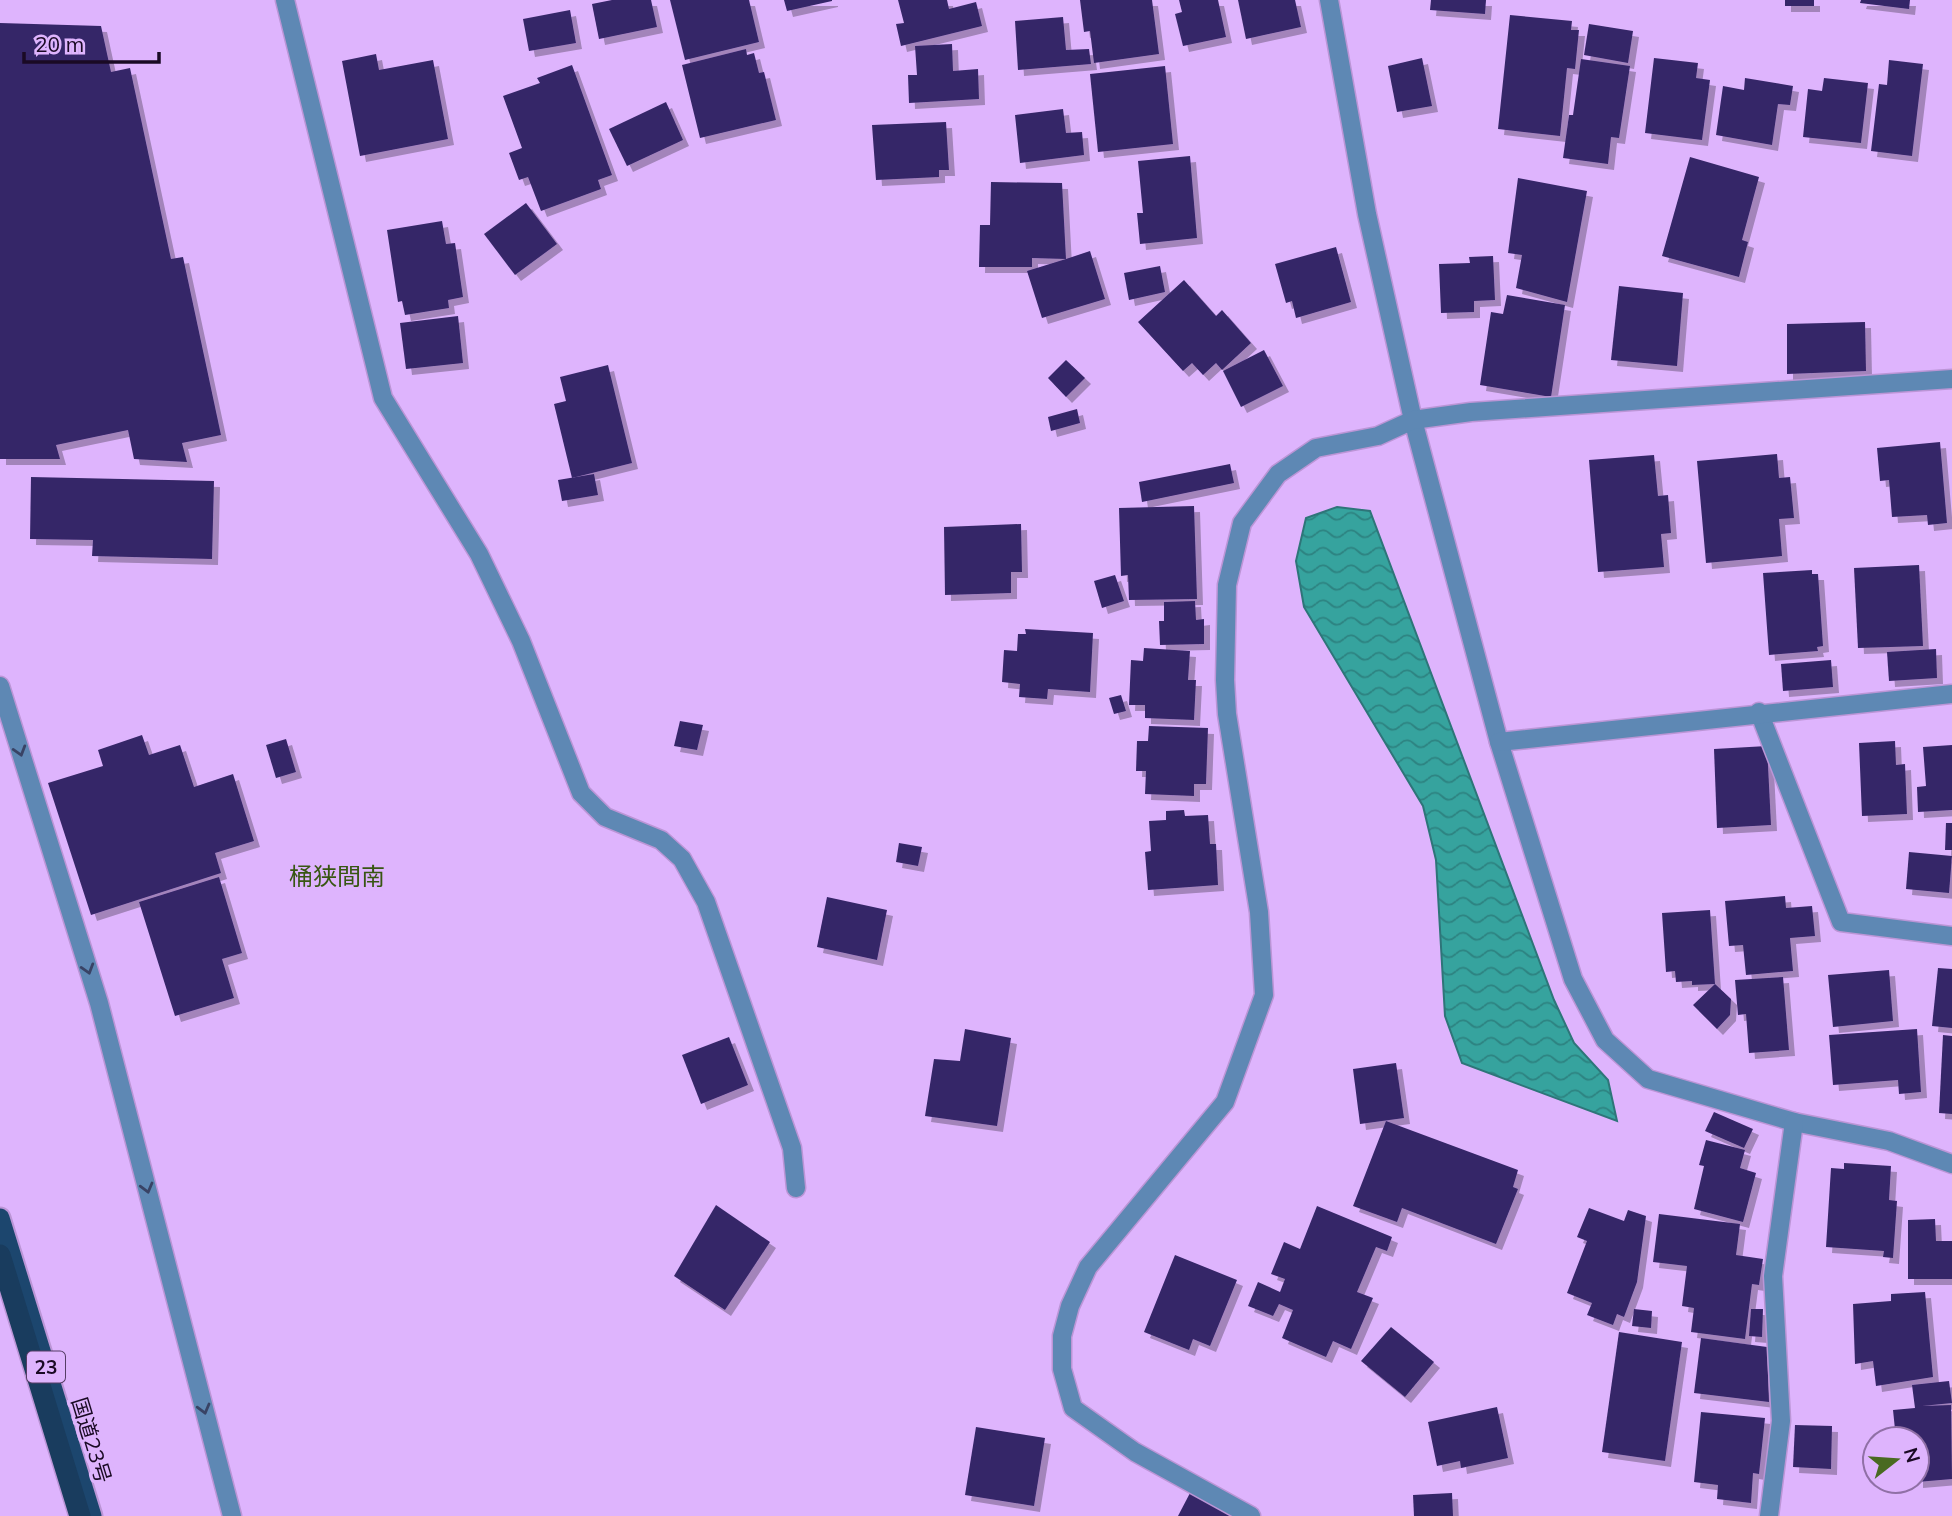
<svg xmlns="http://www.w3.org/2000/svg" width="1952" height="1516" font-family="Mulish,'Noto Sans JP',sans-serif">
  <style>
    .water { fill: url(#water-waves); stroke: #2e7579; stroke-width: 2 }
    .building { fill: #362668; filter: url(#shadow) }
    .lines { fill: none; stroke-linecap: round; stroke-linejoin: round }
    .minor-casing { stroke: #bb95d6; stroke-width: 21 }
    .trunk-casing { stroke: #bb95d6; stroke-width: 23 }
    .motorway-casing { stroke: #bb95d6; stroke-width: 24 }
    .minor { stroke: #5e88b4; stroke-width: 18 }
    .trunk { stroke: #1c466e; stroke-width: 19 }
    .motorway { stroke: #193c5e; stroke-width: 21 }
    .oneway { stroke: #394365 }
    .labels { text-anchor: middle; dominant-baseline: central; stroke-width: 7; stroke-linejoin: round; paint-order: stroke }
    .shield { fill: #deb4fd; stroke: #553d65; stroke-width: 2 }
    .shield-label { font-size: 19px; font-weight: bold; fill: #1a0a24 }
    .street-label { font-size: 21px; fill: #1a0a24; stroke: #deb4fd }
    .quarter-label { font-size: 24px; fill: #385612; stroke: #deb4fd }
  </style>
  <defs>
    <pattern id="water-waves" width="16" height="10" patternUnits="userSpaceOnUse" patternTransform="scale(1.75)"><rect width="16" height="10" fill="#36a39e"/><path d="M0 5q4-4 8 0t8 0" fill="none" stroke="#2d8381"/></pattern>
    <filter id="shadow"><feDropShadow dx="6" dy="6" stdDeviation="0" flood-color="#0004"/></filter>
  </defs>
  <rect width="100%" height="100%" fill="#deb4fd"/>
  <!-- water -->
  <polygon class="water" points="1337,507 1370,511 1554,1000 1574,1043 1608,1080 1617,1121 1462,1063 1445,1016 1436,860 1423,806 1304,607 1296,561 1306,518"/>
  <!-- building -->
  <g class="building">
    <polygon points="612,0 651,0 657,27 599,39 592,4"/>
    <polygon points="670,0 749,0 759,42 685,60"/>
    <polygon points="784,0 832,0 832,1 787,11"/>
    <polygon points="898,0 947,0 949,9 976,2 982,26 901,46 896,24 904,23"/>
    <polygon points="1080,0 1152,0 1159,54 1094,63 1090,31 1084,32"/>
    <polygon points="1179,0 1218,0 1226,37 1183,46 1175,14 1182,12"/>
    <polygon points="1238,0 1295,0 1301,27 1246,39"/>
    <polygon points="1431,0 1486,0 1485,14 1430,10"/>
    <rect x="1785" y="0" width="29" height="6"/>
    <polygon points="1861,0 1910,0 1909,9 1860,3"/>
    <polygon points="570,10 576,43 529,51 523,19"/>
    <polygon points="1510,15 1572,21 1571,30 1579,30 1575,69 1567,68 1560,136 1498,129"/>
    <polygon points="1063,17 1066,50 1089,49 1091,64 1018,70 1015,21"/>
    <polygon points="0,23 101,26 111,72 130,68 171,259 183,257 221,435 182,443 187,462 134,459 128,430 56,445 60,459 0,459"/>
    <polygon points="1589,24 1633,31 1628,63 1584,55"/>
    <polygon points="952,44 953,71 978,69 979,99 909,103 908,75 917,75 915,46"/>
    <polygon points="746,49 747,55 754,53 759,73 764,72 776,120 700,138 682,65"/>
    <polygon points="376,54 379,70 433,60 448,139 360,156 342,61"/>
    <polygon points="1422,58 1432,106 1397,112 1388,66"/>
    <polygon points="1654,58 1698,63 1696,78 1710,80 1702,140 1645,133"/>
    <polygon points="1581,59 1630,66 1619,138 1611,137 1608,164 1563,158 1569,115 1573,115"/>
    <polygon points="1889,60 1923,64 1912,156 1871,151 1879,84 1887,85"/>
    <polygon points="572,65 612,175 598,180 601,189 541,211 528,177 519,180 509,153 522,148 503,96 540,83 537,78"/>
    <polygon points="1165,66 1173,144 1098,152 1090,74"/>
    <polygon points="1745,78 1793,86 1790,105 1778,104 1772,145 1716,135 1723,86 1744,90"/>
    <polygon points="1824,78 1868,83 1861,143 1803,137 1808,89 1822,91"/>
    <polygon points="666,102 683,140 627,166 609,129"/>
    <polygon points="1063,109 1066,133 1082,132 1084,155 1020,163 1015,115"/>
    <polygon points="946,122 949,170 939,170 939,177 876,180 872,125"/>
    <polygon points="1190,156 1197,238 1140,244 1137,213 1143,213 1138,161"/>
    <polygon points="1690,157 1759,177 1742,240 1748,242 1739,277 1662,256"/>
    <polygon points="1518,178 1587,191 1567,302 1516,288 1522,255 1508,253"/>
    <polygon points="991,182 1062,183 1066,259 1090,251 1105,299 1042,318 1027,271 1066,259 1032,258 1032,267 979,267 980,225 990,225"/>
    <polygon points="526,203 557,244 515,275 484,234"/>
    <polygon points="442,221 446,244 455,243 463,297 448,300 449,308 405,315 402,301 398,302 387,230"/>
    <polygon points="1336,247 1351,302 1296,318 1292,301 1286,303 1275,264"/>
    <polygon points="1493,256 1495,300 1474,301 1474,312 1441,313 1439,264 1470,263 1469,257"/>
    <polygon points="1160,266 1165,292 1129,300 1124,273"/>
    <polygon points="1184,280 1216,316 1222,310 1251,343 1222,370 1216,363 1203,375 1192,363 1183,371 1138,322"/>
    <polygon points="1619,286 1683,293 1677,366 1611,360"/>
    <polygon points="1507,295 1565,305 1551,397 1480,385 1491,312 1503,314"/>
    <polygon points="458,316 463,363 406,369 400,323"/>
    <polygon points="1865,322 1866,371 1787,374 1787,324"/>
    <polygon points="1264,350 1283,386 1241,407 1223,371"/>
    <polygon points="1066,360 1085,378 1066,397 1048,378"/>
    <polygon points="608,365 632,463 572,478 554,404 566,401 560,377"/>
    <polygon points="1077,409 1080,423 1051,431 1048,417"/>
    <polygon points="1940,442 1947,523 1928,525 1927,515 1892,517 1889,480 1880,481 1877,448"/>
    <polygon points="1777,454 1779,478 1790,477 1794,518 1779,519 1782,556 1706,563 1697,461"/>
    <polygon points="1654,455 1658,496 1668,495 1671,533 1661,534 1664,567 1598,572 1589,460"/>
    <polygon points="1230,464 1234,483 1142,502 1139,482"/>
    <polygon points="594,474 598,495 562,501 558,480"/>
    <polygon points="31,477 214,481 212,559 92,556 93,540 30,539"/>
    <polygon points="1194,506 1197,599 1129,600 1128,575 1121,576 1119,508"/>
    <polygon points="1021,524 1022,572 1011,572 1011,593 945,595 944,527"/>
    <polygon points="1919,565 1923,646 1858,648 1854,568"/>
    <polygon points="1812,570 1812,574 1818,574 1823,646 1817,647 1818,651 1769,655 1763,573"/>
    <polygon points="1115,575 1124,601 1102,608 1094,581"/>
    <polygon points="1195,601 1196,620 1204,619 1204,644 1160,645 1159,621 1164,621 1164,602"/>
    <polygon points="1025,629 1093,633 1090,692 1048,689 1047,699 1019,697 1020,684 1002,682 1004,650 1017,651 1018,634 1026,634"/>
    <polygon points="1144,648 1190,651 1188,680 1196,680 1194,720 1145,718 1145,705 1129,705 1131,660 1143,661"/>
    <polygon points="1936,649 1937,678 1889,681 1887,652"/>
    <polygon points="1831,660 1833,687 1783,691 1781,664"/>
    <polygon points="1121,695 1126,711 1114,714 1109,698"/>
    <polygon points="680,721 703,725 697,750 674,746"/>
    <polygon points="1149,726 1208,728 1206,784 1194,784 1194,796 1145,794 1146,771 1136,771 1137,741 1148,741"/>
    <polygon points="142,735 149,755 180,745 194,787 233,774 254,841 215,853 221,873 91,915 48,783 103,766 98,750"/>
    <polygon points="286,739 296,772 276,778 266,745"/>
    <polygon points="1895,741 1896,765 1905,764 1907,814 1862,816 1859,743"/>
    <polygon points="1952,745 1952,810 1918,812 1917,787 1926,786 1923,747"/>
    <polygon points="1767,746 1771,825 1717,828 1714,749"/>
    <polygon points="1184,810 1185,816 1208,815 1210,844 1216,844 1218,885 1148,890 1145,852 1151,851 1149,821 1166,820 1166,811"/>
    <polygon points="1946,823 1952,823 1952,850 1945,850"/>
    <polygon points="899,843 922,847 918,866 896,862"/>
    <polygon points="1909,852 1952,856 1949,893 1906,889"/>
    <polygon points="219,877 242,953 222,959 234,998 175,1016 139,902"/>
    <polygon points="1785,896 1786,908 1812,906 1815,936 1790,938 1793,971 1746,975 1743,945 1729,946 1725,901"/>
    <polygon points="827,897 887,910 877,960 817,947"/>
    <polygon points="1710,910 1715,984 1731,999 1730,1015 1717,1029 1693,1005 1715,984 1692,985 1692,981 1676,982 1675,971 1666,972 1662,913"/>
    <polygon points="1938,968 1952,969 1952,1028 1932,1026"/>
    <polygon points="1889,970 1893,1021 1833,1027 1828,975"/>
    <polygon points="1783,977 1789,1050 1749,1053 1746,1014 1738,1015 1735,980"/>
    <polygon points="965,1029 1011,1038 997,1126 925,1116 934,1059 960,1061"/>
    <polygon points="1917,1029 1921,1092 1899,1094 1898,1080 1833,1085 1829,1035"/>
    <polygon points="1943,1035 1952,1036 1952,1114 1939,1113"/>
    <polygon points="729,1037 748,1085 701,1104 682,1055"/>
    <polygon points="1396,1063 1404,1118 1360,1124 1353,1069"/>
    <polygon points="1714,1112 1753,1129 1744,1148 1705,1131"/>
    <polygon points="1386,1121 1518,1170 1513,1187 1518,1189 1496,1244 1402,1208 1397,1222 1353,1206"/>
    <polygon points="1706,1140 1745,1150 1740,1168 1756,1173 1743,1222 1694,1209 1704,1166 1699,1165"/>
    <polygon points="1844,1163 1891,1166 1889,1200 1897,1201 1893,1258 1883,1257 1884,1251 1826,1247 1831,1168 1844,1169"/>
    <polygon points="716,1205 770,1242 725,1310 674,1276"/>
    <polygon points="1317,1206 1392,1237 1387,1251 1376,1247 1357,1292 1373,1298 1351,1349 1333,1341 1326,1357 1282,1338 1293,1310 1279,1304 1273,1316 1248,1306 1258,1282 1280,1292 1285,1279 1271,1274 1284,1242 1300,1249"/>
    <polygon points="1589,1208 1624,1221 1628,1210 1646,1216 1637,1282 1624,1317 1617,1314 1613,1325 1587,1315 1592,1303 1567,1293 1587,1241 1577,1237"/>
    <polygon points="1659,1214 1740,1224 1736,1255 1763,1259 1759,1285 1752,1284 1745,1339 1691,1332 1694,1308 1682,1306 1687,1266 1653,1262"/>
    <polygon points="1935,1219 1936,1241 1952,1241 1952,1279 1908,1279 1908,1220"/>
    <polygon points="1175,1255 1237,1280 1210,1346 1193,1339 1189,1350 1144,1332"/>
    <polygon points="1925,1292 1933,1377 1876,1386 1873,1361 1855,1364 1853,1304 1891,1301 1891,1294"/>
    <polygon points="1634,1309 1652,1311 1651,1328 1632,1326"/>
    <polygon points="1751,1309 1763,1309 1762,1337 1749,1336"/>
    <polygon points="1391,1327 1434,1362 1405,1397 1361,1361"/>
    <polygon points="1619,1332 1682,1342 1665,1461 1602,1452"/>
    <polygon points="1701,1338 1767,1347 1769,1402 1694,1393"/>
    <polygon points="1949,1381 1952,1403 1922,1406 1951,1405 1952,1479 1917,1482 1917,1439 1896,1439 1893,1410 1915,1408 1912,1385"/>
    <polygon points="1497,1407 1508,1458 1461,1468 1460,1461 1437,1466 1428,1422"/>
    <polygon points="1701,1412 1765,1418 1759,1474 1753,1473 1751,1503 1717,1499 1718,1485 1694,1482"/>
    <polygon points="1795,1425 1832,1426 1831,1469 1793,1467"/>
    <polygon points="976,1427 1045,1438 1034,1506 965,1495"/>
    <polygon points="1190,1493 1233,1516 1178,1516"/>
    <polygon points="1452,1493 1453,1516 1414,1516 1413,1495"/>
  </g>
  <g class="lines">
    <defs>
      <g id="minor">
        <polyline points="285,0 383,398 479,554 521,641 581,793 605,817 661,840 682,859 706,902 792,1148 796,1188"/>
        <polyline points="1329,0 1367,214 1413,420 1499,742 1573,979 1605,1040 1648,1079 1794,1122 1889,1141 1952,1164"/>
        <polyline points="0,686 99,1003 232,1516"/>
        <polyline points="1759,712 1841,922 1952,936"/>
        <polyline points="1499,742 1952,694"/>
        <polyline points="1251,1516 1135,1452 1073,1408 1062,1369 1062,1336 1070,1306 1088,1267 1225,1102 1264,995 1259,912 1227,714 1225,680 1227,585 1242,523 1278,474 1316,448 1378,436 1413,420 1471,412 1952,379"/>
        <polyline points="1769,1516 1781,1421 1773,1276 1794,1122"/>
      </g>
      <polyline id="trunk" points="0,1218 92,1516"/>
      <polyline id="motorway" points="0,1255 80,1516"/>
    </defs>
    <!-- minor casing -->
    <use href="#minor" class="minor-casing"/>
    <!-- trunk casing -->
    <use href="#trunk" class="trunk-casing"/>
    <!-- motorway casing -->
    <use href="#motorway" class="motorway-casing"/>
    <!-- minor -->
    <use href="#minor" class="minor"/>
    <!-- trunk -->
    <use href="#trunk" class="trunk"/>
    <!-- motorway -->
    <use href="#motorway" class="motorway"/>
  </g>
  <!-- one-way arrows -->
  <defs><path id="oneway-chevron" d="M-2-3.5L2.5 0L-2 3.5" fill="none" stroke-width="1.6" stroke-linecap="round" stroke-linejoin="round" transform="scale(1.75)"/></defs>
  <g class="oneway">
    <use href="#oneway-chevron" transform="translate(20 751) rotate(73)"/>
    <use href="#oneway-chevron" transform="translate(88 969) rotate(73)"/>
    <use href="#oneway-chevron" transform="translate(147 1188) rotate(75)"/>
    <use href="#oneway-chevron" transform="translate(204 1409) rotate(75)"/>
  </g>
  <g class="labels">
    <!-- shield labels -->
    <rect class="shield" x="27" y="1351.5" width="38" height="31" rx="5"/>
    <g class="shield-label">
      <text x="46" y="1367">23</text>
    </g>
    <!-- street labels -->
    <g class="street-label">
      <text transform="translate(92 1440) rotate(73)">国道23号</text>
    </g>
    <!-- quarter labels -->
    <g class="quarter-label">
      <text x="337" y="876">桶狭間南</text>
    </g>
  </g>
  <!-- north arrow -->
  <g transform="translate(1896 1460) rotate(73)"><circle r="33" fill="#deb4fd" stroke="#9070a6" stroke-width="2"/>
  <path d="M0-5L12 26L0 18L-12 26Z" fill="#496a21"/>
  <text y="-10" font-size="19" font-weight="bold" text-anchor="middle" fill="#1a0a24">N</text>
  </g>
  <!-- scale -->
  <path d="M24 52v10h135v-10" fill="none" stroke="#1a0a24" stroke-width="3.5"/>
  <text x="35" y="52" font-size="21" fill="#1a0a24" stroke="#deb4fd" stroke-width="5" paint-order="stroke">20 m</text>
</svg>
